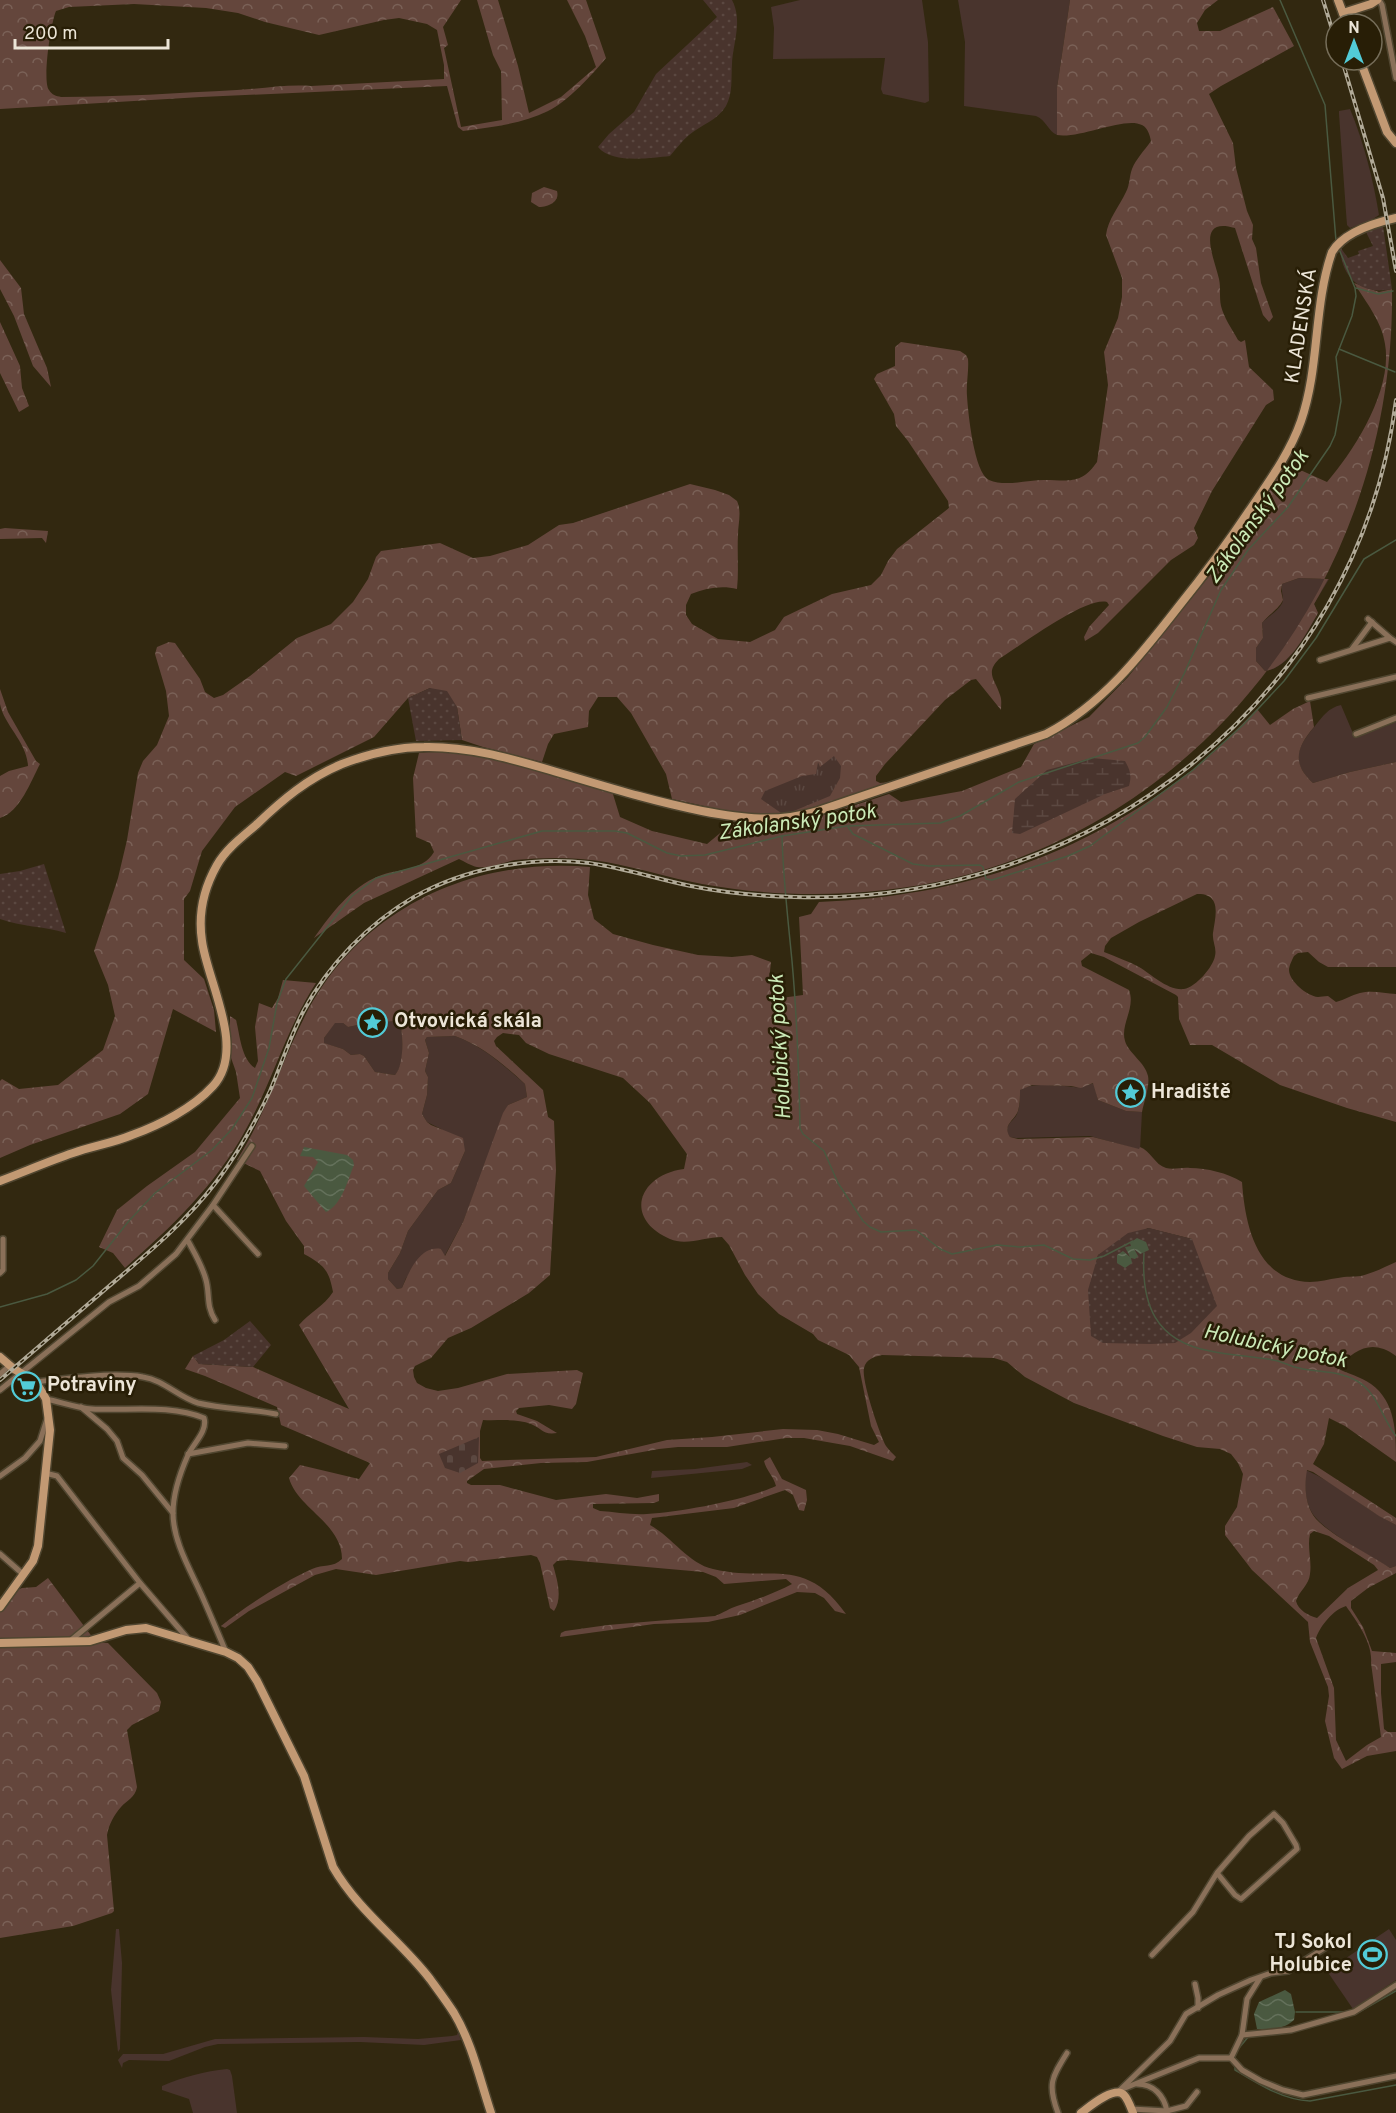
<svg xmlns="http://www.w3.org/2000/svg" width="1396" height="2113" font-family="Overpass,sans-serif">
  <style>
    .grass { fill: #49342d }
    .forest { fill: url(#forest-crowns); fill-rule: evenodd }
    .wetland { fill: url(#wetland-marsh) }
    .cemetery { fill: url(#cemetery-stones) }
    .park { fill: url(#park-tufts) }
    .garden { fill: url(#garden-dots) }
    .water { fill: url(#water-waves) }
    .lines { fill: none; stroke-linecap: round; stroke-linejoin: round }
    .stream { stroke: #4a5940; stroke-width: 1.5 }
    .street-casing { stroke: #504630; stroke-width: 8 }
    .secondary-casing { stroke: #504630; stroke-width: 11 }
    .street { stroke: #8a7059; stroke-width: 5 }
    .secondary { stroke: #c29973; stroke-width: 8 }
    .rail-casing { stroke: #b1aa98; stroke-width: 4 }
    .rail { stroke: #281e06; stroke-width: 1.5; stroke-dasharray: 4.5; stroke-linecap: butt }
    .labels { text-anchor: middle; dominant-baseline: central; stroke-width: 5; stroke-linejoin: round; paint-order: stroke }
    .street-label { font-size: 20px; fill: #ece5d7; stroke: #281e06 }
    .poi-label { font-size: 20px; font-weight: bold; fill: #ece5d7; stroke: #281e06; text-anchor: start }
    .water-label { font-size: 21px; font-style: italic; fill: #cbeab7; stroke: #281e06 }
  </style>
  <defs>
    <pattern id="forest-crowns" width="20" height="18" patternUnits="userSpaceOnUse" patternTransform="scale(1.5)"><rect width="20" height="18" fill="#64463c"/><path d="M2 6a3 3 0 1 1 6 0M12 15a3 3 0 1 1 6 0" fill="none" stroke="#7a6157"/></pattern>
    <pattern id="wetland-marsh" width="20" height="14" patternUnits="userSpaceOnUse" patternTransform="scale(1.5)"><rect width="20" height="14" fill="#49342d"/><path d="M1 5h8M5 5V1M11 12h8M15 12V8" fill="none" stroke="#5b4841"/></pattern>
    <pattern id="cemetery-stones" width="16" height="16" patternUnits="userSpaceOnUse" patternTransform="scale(1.5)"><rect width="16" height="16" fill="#49342d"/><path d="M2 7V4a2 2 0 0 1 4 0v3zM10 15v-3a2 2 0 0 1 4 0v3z" fill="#5b4841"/></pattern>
    <pattern id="park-tufts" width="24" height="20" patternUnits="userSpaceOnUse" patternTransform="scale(1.5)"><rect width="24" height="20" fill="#49342d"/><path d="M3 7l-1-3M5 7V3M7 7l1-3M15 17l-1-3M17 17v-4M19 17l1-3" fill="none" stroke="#5b4841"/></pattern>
    <pattern id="garden-dots" width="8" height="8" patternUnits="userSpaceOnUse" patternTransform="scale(1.5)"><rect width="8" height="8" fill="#49342d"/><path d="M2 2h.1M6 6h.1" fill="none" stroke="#5b4841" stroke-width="1.8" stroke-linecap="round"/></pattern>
    <pattern id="water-waves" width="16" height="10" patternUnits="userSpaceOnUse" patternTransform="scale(1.5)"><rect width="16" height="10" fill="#4a5940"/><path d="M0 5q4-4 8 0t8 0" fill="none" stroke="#64715b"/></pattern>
  </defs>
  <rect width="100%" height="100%" fill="#322810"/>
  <!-- grass -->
  <g class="grass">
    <polygon points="800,0 922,0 928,42 929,101 925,103 883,94 881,89 885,58 773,59 774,28 771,7"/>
    <path d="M958,0H1070L1057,88V135C1048,131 1046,120 1036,116L964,106L965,42Z"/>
    <path d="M1350,109C1364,143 1373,179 1379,215L1370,221L1350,228L1347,225L1346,212L1339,114V111Z"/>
    <path d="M1299,578L1329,579L1314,604L1318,613C1307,632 1290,668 1265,671L1256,661V648L1263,638L1262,623C1268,616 1282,609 1283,600C1283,595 1281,590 1282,584Z"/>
    <path d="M1341,705L1355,738L1396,722V762L1350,772L1313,783C1290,762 1297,747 1315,726C1323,716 1328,708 1341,705Z"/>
    <path d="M399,1021C404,1033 405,1066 395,1075L375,1072L364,1056L360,1054L351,1055L343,1049L323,1043L324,1038L335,1022L343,1023L348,1027L367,1023Z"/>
    <path d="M455,1036C484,1047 502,1064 525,1084L527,1097L508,1105L463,1222L444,1257L441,1249L406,1278L402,1288L397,1289L388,1279V1273L400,1253L408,1231L438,1190L451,1183L465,1151L441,1129L427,1122L422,1114L427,1095L428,1077L425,1071L429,1053L425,1040L427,1037Z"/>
    <path d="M1094,1083L1098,1100L1126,1111L1142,1112L1140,1150L1090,1136L1016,1138L1010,1137L1007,1133C1007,1123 1011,1123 1016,1116C1020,1109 1020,1099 1020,1090C1030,1082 1060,1086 1074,1087C1080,1088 1087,1085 1094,1083Z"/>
    <polygon points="747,1462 752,1465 742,1469 651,1478 652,1471 695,1469"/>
    <path d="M1306,1470C1338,1484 1364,1509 1396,1525V1566L1390,1568C1369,1555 1332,1536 1316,1518C1305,1506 1304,1486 1306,1470Z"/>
    <polygon points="116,1929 119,1929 122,1963 120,2049 118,2052 111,1990"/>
    <polygon points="1389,1929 1396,1940 1396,1980 1353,2009 1327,1971"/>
    <polygon points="458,2032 461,2040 424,2045 360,2042 218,2044 205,2047 169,2061 129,2060 123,2063 122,2068 118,2060 123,2054 163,2054 215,2039 364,2037 418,2039 452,2036 457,2035"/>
    <path d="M227,2069L230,2070L232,2076L237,2113H193L189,2099L162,2090V2086C183,2077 205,2071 227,2069Z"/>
  </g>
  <!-- forest -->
  <g class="forest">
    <path d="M0,0H461L443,27L448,45L444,48L461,127L502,120L501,71L493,55L477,0H498L518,66L529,113L561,97L596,67L585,36L567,0H586L606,58C594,73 566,103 548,111C522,124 492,127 463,131L458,127L447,86L201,97L0,109ZM134,4L206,8L238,13L265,22L319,35L384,20L399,18L427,24L437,30L444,65V79L311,86C287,84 261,89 237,90C178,93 120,97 61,97C56,96 52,95 49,90C42,81 51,22 56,11L69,7Z"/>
    <path d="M1070,0H1218L1205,10L1197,23L1199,31H1220L1273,7L1294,46L1221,86L1209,94L1233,143L1236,168L1247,211L1253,225L1252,239L1256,248L1261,283L1273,317L1269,322L1263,315L1235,228C1194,216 1215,260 1219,279C1221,288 1219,297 1221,306C1224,318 1232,329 1238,340L1241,342L1245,340L1249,367L1273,390L1274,400L1266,405L1212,491L1194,528L1198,538L1194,545L1171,560L1098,633L1085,641L1084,637L1089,627L1109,605L1107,602C1086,596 1020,646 999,659C985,673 995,679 1000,695C1002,700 1001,705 1001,710L976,679L971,680L945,700L885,764L876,776V781L880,783L890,782C863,791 817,812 790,815C749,818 711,807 672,799L666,774L631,713L617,697H598L589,711L588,727L554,734L548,744L542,762L483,747L462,740L457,707L430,688L408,698L374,737L296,776L285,772L235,807L202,851L190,891L184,899V960L204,979L214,1010L216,1032L173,1009L148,1094L120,1114L30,1145L0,1158V1081L2,1079L19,1089L58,1085L103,1050L115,1016L108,985L94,951L118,878L127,840L138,773L143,761L157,745L169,716L166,691L155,654L157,647L169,642L175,643L200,679L205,692L214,698L223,695L250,676L297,638L331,624L353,602L368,579L376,557L381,551L440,543L473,558L490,556L528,545L559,525L573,523L690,484L715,490L729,495L737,501C742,512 738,524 738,535C737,553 739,571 737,589C722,585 706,588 691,594L686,605V615L692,624L718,639L750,642L775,630L784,617L832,594L871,585L881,575L888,561L897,549L949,508L948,501L908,441L896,426L894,414L874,379L877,374L895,366V347L901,342L960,351L966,355L968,359C969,371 966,384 967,396C968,412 974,473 989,480C1005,487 1027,480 1044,480C1069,480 1081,485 1097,462L1108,385L1104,352L1118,318L1122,297V278L1106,235C1108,219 1119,207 1126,192C1130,185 1129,177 1132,169C1136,159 1144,151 1151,141C1150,136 1148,128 1142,125C1125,116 1080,139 1057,135V88Z"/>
    <path d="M544,187L557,191C560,202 548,207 539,207L531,202L532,193Z"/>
    <polygon points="0,260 21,288 24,314 47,368 51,387 33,366 14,316 0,289"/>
    <path d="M1354,283L1379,292L1392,289C1396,592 1180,858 885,890C824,897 762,895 702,884C670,878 639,868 606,862C576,857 546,857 515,860C505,862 486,869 477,867C471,866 464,861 459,859L364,903L314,938C331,914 351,887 379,876C398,868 422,872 434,852L430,843L416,837L413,778L419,753C484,747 550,773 612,791L620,817L652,831L707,844L731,824L784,825L828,814L889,794L901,802L962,791L1021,767L1034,744L1089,717L1128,677L1231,549L1287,464L1327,482C1355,450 1393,389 1385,344C1382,322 1366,302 1354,283ZM1299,578L1328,579L1314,604L1318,613C1306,633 1290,667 1265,671L1256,661V648L1263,638L1262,623C1269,614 1278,610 1283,600L1281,591L1282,584Z"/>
    <polygon points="0,322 20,366 22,388 29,406 19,412 0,373"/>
    <polygon points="5,528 48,531 46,543 42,538 0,539 0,529"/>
    <path d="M0,689L8,712L36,761L40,764C31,781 20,812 0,818V776L9,771L28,766C27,742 4,725 0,704C0,699 0,694 0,689Z"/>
    <path d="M1310,701L1314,727C1297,747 1291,763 1313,783L1350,772L1396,762V967H1328L1319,962L1308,952L1298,953L1294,956C1292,960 1289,966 1289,970C1289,981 1307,996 1318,997C1321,997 1324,996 1328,996L1336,1002C1345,1000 1351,995 1360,993C1371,990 1384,993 1396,994V1122L1347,1108L1280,1085L1212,1045H1190L1179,1019L1178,997L1176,995L1104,957L1091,953L1081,961L1082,966L1129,990C1136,1008 1120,1024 1125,1041C1129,1054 1145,1062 1148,1076C1150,1086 1144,1102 1142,1112L1126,1111L1098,1100L1093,1083L1081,1088L1071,1086L1032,1085L1020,1090C1020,1097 1020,1104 1018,1111C1014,1121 1002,1125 1010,1137L1018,1139L1093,1137L1139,1149L1140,1147C1150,1150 1155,1165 1166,1168C1174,1170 1182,1167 1190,1168C1207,1168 1227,1173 1242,1182C1245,1224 1256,1281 1310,1282C1320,1282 1329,1279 1338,1278C1346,1276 1354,1277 1361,1276C1373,1273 1385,1267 1396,1262V1356C1371,1338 1356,1350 1336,1368C1347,1373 1361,1377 1371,1384C1396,1402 1396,1433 1396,1462L1345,1426L1329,1418L1324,1444L1313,1464L1396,1518V1525L1379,1516L1313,1472L1307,1470C1304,1486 1305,1506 1316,1519C1332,1536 1369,1554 1390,1568L1396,1566V1573L1368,1588L1351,1601V1608L1363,1627L1372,1651L1396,1653V1662L1381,1664V1693L1384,1729L1388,1732H1396V1751L1367,1756L1342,1769L1334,1758L1325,1721L1329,1696L1328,1687L1310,1642L1308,1622L1252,1570L1225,1535V1526L1237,1507L1243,1474L1238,1463L1231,1454L1220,1449L1197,1447L1163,1436L1074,1403L1025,1377L1007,1362L994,1358L882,1355C874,1357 866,1359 864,1368C861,1380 880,1435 886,1446C889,1450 893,1454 896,1457L893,1461L850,1446L804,1438H786L727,1447H678L659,1449L587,1462L541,1463L484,1469L467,1481V1483L471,1485H500L556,1500L606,1494L637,1498L659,1494V1501L654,1503L593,1504V1508L600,1511C615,1512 631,1515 647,1514C682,1512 745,1500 776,1486C774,1477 766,1470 764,1461L770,1457L782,1479L806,1490L807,1500L804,1511L799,1510L793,1495L785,1490L734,1508L652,1518L650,1525C672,1537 689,1564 713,1569C770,1583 803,1554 846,1614L835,1611L824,1598L815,1593L797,1592L740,1615L708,1622L654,1624L560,1637L561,1633L565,1631L608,1625L715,1616C723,1613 730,1608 737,1606C756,1600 775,1593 792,1584L786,1579L724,1584L716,1577L703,1572L568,1560L557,1561L553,1565C557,1579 563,1598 554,1611L550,1608L540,1563L537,1557L531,1555L468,1562L460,1561L376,1575L336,1569L315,1575L249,1611L225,1628L221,1626C246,1606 283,1582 312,1569C323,1564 333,1568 342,1559C342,1523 297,1508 289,1478L300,1465L359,1479L370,1463L281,1425L277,1407L205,1376L185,1369L193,1356L199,1364L253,1367L349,1409L299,1325C309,1313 324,1306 333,1292C329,1270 324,1265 304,1254V1246L286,1221L260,1171L237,1160C266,1114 281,1063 305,1016C360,908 473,857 590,867L588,895L594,919L613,934L653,945L698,955L732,957L752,955L771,962L769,980L774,999L803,995L799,917L811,914L819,902C960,896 1078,858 1191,771C1215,753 1236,730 1257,709L1270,725L1293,709ZM1197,894C1223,893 1215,918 1213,933C1212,941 1217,948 1215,956C1213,967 1196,987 1184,989C1168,991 1151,974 1139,967C1128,961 1116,957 1104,952L1105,946L1111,938L1139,922ZM399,1021C404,1033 404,1066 395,1075L375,1072L364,1056L360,1054L351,1055L343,1049L324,1043V1038L335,1023H343L348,1027L367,1023ZM503,1033L519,1035L526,1043L549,1054L623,1078L650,1103L687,1154L684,1169C638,1175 623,1219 670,1239C686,1246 705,1237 722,1237L729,1245L745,1275L758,1294L779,1314L813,1334L818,1340L849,1355L859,1367L871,1426L879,1442L874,1445L838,1434L817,1430L783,1429L712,1437L667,1440L596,1457L482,1461L480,1458V1431L483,1420C498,1421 517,1418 531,1424C543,1429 542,1435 557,1433L537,1421L517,1414L516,1411L519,1408L549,1405L572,1409L576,1404L583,1373L577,1370L507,1374L458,1388L438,1391L426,1388L417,1383L414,1377L413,1370L415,1366L431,1358L448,1338L471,1328L529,1293L550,1275L556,1170L554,1121L548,1117L543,1090L496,1046L494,1041L497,1037ZM455,1036C484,1047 502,1063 525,1084L527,1097L508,1105L503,1113L463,1222L445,1256L441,1249C420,1245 409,1272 402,1288L397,1289L388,1279V1273L400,1253L408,1231L438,1190L451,1183L465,1151L463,1138L431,1125L427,1122L422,1114L427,1095L428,1077L425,1071L429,1053L425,1040L427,1037ZM1148,1228L1192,1239L1096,1264L1098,1255ZM1314,1531L1329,1536L1374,1565L1378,1570L1348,1588L1317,1618C1309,1616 1298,1610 1296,1601C1299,1591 1309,1585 1310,1574C1312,1561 1307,1547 1310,1534ZM1346,1606C1357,1622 1373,1643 1371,1663L1381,1737L1367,1745L1346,1761L1336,1740L1334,1688L1316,1638C1321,1625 1333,1610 1346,1606Z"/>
    <path d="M283,980L316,983C286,1029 272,1083 245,1131C215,1186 171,1227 125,1268L113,1253L99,1247L117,1210L147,1186L195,1152L240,1098L236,1072L230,1055V1016L236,1020C240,1035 241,1059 255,1068L258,1061L255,1027L259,1003L272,1008L278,998Z"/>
    <path d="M48,1578L96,1642L108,1643L157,1693L161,1702L159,1711L132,1725L127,1730L137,1787C135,1798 127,1800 121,1807C114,1815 109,1824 107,1835L114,1911L112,1913L73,1926L0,1938V1597L22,1588L36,1587Z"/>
  </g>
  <!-- wetland -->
  <path class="wetland" d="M1092,758L1125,761C1130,770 1132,775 1129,786L1105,794L1020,834L1012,833L1015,799L1047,770Z"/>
  <!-- cemetery -->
  <polygon class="cemetery" points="479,1437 478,1463 460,1473 445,1468 439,1454"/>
  <!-- park -->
  <polygon class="park" points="834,756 841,766 840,778 830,796 784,815 761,799 765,791 802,776 816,774 818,762 820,767"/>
  <!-- garden -->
  <g class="garden">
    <path d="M703,0H732C743,21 733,43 732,64C731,79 733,93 726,106C718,120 701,125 689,135C682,141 676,149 670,156C650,158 612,164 598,147L609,134L634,112L656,74L717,17Z"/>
    <path d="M1383,226L1392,289C1361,296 1341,277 1340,247L1348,258L1359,254L1358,251L1373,246L1366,232Z"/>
    <polygon points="430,688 447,691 457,707 462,740 416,741 408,698"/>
    <path d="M44,864L66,933C44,926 21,927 0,919V874L20,871Z"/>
    <polygon points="1149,1228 1192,1239 1217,1306 1191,1333 1175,1343 1151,1344 1103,1343 1091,1336 1088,1290 1098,1255 1128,1233"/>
    <polygon points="250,1321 271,1345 253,1367 199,1364 193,1356 224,1340"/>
  </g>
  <!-- water -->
  <g class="water">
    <path d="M304,1147L347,1155L353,1160L354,1165C348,1179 342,1205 326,1212L304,1186L318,1162L313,1157L300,1156Z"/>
    <polygon points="1137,1238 1146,1242 1149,1250 1140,1254 1134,1249 1138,1256 1135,1259 1131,1258 1132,1263 1125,1268 1117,1263 1117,1255 1123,1251 1130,1257 1125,1247 1131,1246 1130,1243"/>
    <path d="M1285,1990L1291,1994L1295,2012L1294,2020C1283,2030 1271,2029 1257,2029L1254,2014L1259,2002Z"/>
  </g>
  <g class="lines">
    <!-- stream -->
    <g class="stream">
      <polyline points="1280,0 1325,105 1336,241"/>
      <polyline points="1356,288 1378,294 1393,291"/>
      <polyline points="1339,349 1395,372"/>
      <polyline points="848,827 853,834 913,864 929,866 980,865 983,867 986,879 992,880 1068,856 1090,846 1193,770 1243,725 1284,681 1316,638 1364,559 1396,540"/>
      <path d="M782,836C783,878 788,919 792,961C797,1017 799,1072 800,1128L803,1134L824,1151L838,1183L863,1221L870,1227L881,1232L916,1230L940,1249L952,1254L997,1245L1020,1247L1044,1245L1073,1259L1090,1260L1104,1256L1133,1241"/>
      <path d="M1144,1253C1141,1304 1155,1341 1210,1351C1232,1356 1255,1356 1278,1361C1285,1363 1292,1367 1299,1368C1319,1373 1338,1370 1357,1381C1378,1393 1382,1419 1396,1436"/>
      <polyline points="0,1307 47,1294 76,1280 93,1266 128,1222 155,1193 212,1150 232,1129 252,1098 269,1048 277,1003 286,979 352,896 376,878 542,831 615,831 627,833 667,853 681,856 705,855 782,836 847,826 940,823 960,816 1019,782 1138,743 1145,737 1167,707 1184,674 1221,590 1248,550 1288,507 1330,446 1335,435 1341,401 1336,357 1352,316 1356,296 1355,288 1339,249"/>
      <polyline points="1296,2012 1345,2012"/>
      <polyline points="1359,2012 1396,1991"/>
      <polyline points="1239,2048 1249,2036"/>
      <path d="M1235,2064V2070C1258,2084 1283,2100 1310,2101L1396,2085"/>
    </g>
    <defs>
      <g id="street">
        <polyline points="1379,0 1382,5 1396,78"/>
        <polyline points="1368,619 1390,638"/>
        <polyline points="1352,649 1372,622"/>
        <polyline points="1320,660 1390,638 1396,642"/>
        <polyline points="1308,698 1396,677"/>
        <polyline points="1356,734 1396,718"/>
        <polyline points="213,1205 258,1254"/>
        <path d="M188,1241C195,1254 202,1265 206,1280C210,1295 206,1306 215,1320"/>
        <polyline points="0,1273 3,1270 3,1239"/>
        <polyline points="0,1374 10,1365"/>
        <path d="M36,1382C67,1378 114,1372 143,1377C164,1380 178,1397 198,1403C223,1409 250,1409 276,1414"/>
        <polyline points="0,1390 109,1302 139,1286 176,1254 213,1205 252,1146"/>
        <path d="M46,1399C61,1402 77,1408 92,1409C128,1411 170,1404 204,1418C208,1431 193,1444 188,1455C180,1473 173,1494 173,1513C173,1542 191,1571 202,1596C210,1614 218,1633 226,1652"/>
        <polyline points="81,1407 107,1429 117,1441 123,1458 142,1475 173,1513"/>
        <polyline points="188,1454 248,1443 285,1446"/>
        <polyline points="45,1473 57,1476 140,1583 189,1640"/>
        <polyline points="0,1476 25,1458 40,1441 47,1419"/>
        <polyline points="0,1554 24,1575"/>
        <polyline points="70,1641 140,1583"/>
        <polyline points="1152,1955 1193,1912 1217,1873 1249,1836 1274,1814 1283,1823 1296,1845 1297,1849 1241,1899 1235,1895 1217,1873"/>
        <polyline points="1195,1984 1198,1998 1198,2008"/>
        <polyline points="1242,2035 1291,2030 1354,2012 1396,1985"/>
        <polyline points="1231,2058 1242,2070 1261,2081 1283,2090 1303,2095 1396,2076"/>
        <polyline points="1231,2058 1242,2035 1247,1999 1260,1978"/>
        <path d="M1137,2084C1154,2084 1164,2096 1167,2111"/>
        <polyline points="1125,2088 1199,2058 1231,2058"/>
        <polyline points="1119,2091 1170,2041 1186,2014 1218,1995 1251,1980 1271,1973 1288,1971 1334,1942"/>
        <polyline points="1131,2109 1167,2111 1186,2106 1197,2092"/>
        <path d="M1058,2113C1047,2084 1052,2077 1067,2053"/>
      </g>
      <g id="secondary">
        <polyline points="1338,0 1347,24"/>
        <polyline points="1343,13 1371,4 1377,0"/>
        <polyline points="1360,60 1387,132 1396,143"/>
        <path d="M0,1181C24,1172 49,1161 73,1153C93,1146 113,1143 132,1135C160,1125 193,1108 213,1086C247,1049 207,981 202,941C198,915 204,888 217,865C226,849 242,837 256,825C282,800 308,778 342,764C368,754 396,747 424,747C467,746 509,758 550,770C601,785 651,801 702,811C743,819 777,823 818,811L1046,734C1102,705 1141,655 1179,606C1204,575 1227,544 1249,511C1268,483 1290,453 1301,421C1320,366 1313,307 1332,252C1344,232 1374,223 1396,218"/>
        <polyline points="0,1357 14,1369 36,1382 46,1399 50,1430 38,1546 33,1561 0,1607"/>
        <path d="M0,1643L90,1641L126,1630L146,1628L226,1652L238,1658L248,1667L257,1681L304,1776L333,1867C359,1912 400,1940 430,1979C438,1990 447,2002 454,2013C472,2043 480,2080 491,2113"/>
        <path d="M1081,2113C1089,2107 1115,2085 1124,2095C1128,2099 1131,2108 1133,2113"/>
      </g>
    </defs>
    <!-- street casing -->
    <use href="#street" class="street-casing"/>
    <!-- secondary casing -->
    <use href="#secondary" class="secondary-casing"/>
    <!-- street -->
    <use href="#street" class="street"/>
    <!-- secondary -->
    <use href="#secondary" class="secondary"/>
    <defs>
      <g id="rail">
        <polyline points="1323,0 1336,42"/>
        <polyline points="1342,60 1383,198 1396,271"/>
        <path d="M0,1380C36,1349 72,1318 108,1287C147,1254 186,1222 217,1181C238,1153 255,1123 270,1091C281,1065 290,1037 303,1012C328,965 368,924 414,897C466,868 530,856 589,863C624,868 657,879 691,886C725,893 760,896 795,897C1090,906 1359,698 1396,400"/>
      </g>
    </defs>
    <!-- rail casing -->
    <use href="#rail" class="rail-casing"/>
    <!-- rail -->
    <use href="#rail" class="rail"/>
  </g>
  <!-- icons -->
  <defs>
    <symbol id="sight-ring" viewBox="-11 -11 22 22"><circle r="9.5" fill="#281e06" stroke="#52cbd7" stroke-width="1.5"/><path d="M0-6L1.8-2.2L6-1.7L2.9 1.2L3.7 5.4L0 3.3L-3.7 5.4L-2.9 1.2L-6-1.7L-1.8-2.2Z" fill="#52cbd7"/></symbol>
    <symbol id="supermarket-ring" viewBox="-11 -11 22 22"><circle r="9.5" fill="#281e06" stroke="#52cbd7" stroke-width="1.5"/><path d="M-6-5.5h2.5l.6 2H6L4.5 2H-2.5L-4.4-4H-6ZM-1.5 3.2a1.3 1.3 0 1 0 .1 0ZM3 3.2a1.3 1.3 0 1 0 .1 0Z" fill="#52cbd7"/></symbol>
    <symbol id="stadium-ring" viewBox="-11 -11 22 22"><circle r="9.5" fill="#281e06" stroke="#52cbd7" stroke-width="1.5"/><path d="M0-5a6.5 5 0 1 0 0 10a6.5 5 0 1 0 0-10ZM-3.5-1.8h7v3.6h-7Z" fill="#52cbd7"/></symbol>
  </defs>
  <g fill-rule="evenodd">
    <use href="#sight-ring" x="356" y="1006" width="33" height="33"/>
    <use href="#sight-ring" x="1114" y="1076" width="33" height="33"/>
    <use href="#supermarket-ring" x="10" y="1370" width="33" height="33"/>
    <use href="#stadium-ring" x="1356" y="1938" width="33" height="33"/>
  </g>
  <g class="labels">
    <!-- street labels -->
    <g class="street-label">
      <text transform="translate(1302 326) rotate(-81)">KLADENSKÁ</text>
    </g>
    <!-- poi labels -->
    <g class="poi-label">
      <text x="394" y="1022">Otvovická skála</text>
      <text x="1151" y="1093">Hradiště</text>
      <text x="47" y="1386">Potraviny</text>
      <text x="1352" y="1943" text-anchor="end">TJ Sokol<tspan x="1352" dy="23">Holubice</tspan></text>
    </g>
    <!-- water labels -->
    <g class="water-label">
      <text transform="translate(1258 517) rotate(-54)">Zákolanský potok</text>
      <text transform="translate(797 823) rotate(-8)">Zákolanský potok</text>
      <text transform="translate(781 1047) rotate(-93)">Holubický potok</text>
      <text transform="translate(1275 1347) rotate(12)">Holubický potok</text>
    </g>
  </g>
  <!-- north arrow -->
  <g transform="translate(1354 42)"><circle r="28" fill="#281e06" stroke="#766e5a" stroke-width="1.5"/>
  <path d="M0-4.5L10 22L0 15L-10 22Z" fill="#52cbd7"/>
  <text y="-9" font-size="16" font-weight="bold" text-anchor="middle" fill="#ece5d7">N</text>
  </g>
  <!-- scale -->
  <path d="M15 39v9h153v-9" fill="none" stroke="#ece5d7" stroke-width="3"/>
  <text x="24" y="39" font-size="18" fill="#ece5d7" stroke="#281e06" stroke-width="4.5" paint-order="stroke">200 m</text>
</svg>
